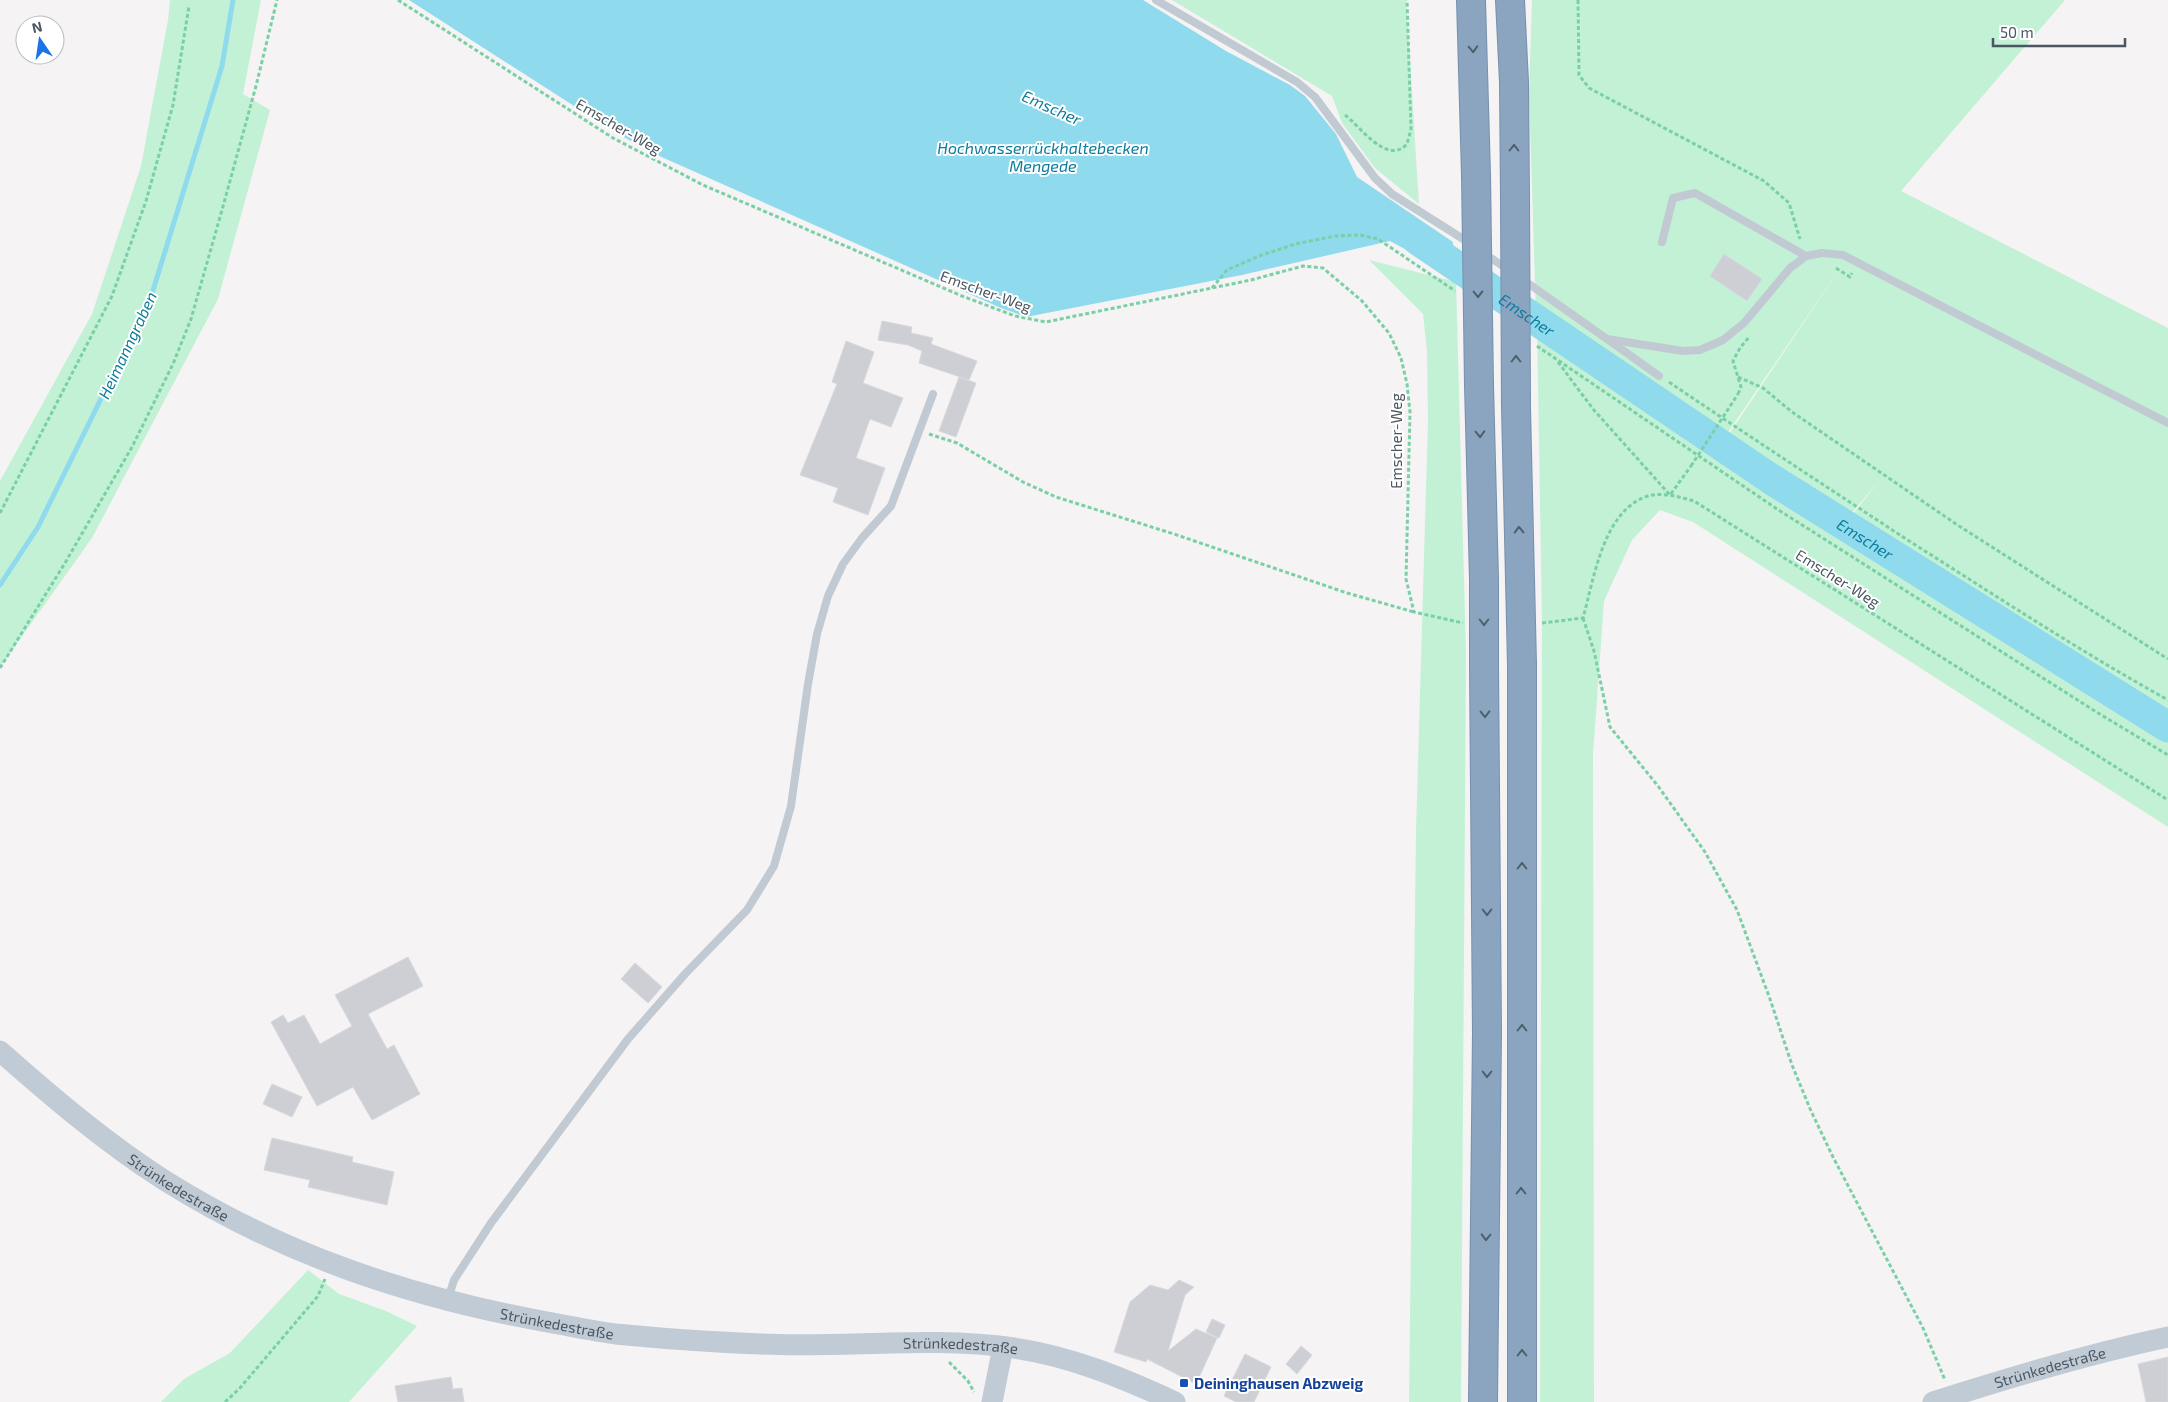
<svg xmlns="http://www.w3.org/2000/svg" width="2168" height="1402" font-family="'Exo 2',sans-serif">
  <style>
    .green { fill: #c3f1d5; fill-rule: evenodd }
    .water { fill: #90daee }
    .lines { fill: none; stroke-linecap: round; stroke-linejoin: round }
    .stream { stroke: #90daee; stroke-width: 5 }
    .river { stroke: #90daee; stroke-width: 31 }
    .building { fill: #cdcfd5; stroke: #d7d9de }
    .motorway-casing { stroke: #7690ad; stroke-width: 30 }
    .path { stroke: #7ad0a6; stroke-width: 3; stroke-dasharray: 4 2.5; stroke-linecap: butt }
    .service { stroke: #c1cad2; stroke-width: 8 }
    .secondary { stroke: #c1cbd6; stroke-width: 21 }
    .motorway { stroke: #8ba5c1; stroke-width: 28 }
    .motorway-bridge-casing { stroke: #7690ad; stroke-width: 30; stroke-linecap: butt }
    .path-bridge { stroke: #7ad0a6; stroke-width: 3; stroke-dasharray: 4 2.5; stroke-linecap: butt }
    .motorway-bridge { stroke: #8ba5c1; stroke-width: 28 }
    .oneway { stroke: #505e6b }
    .transit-dot { fill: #1a4fb4; stroke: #fff; stroke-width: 2 }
    .labels { text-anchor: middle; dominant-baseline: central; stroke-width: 4; stroke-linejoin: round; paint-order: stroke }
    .street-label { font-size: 15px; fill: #4a5661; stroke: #fff }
    .transit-label { font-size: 15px; font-weight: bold; fill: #164399; stroke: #fff; text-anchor: start }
    .water-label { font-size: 16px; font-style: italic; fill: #0c7c9b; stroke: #fff }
  </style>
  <rect width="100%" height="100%" fill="#f5f3f3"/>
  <!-- green -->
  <g class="green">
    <polygon points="170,0 261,0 243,94 270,110 218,299 92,538 0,667 0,481 92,314 141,166 168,20"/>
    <polygon points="1172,0 1406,0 1419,204 1375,168 1342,123 1332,96"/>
    <path d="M1532,0H2065L1901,191L2168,328V827L1693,522L1660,510L1632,540L1604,601L1593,754L1594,1402H1540L1542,623L1537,323L1703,433L1536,316L1529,93ZM1845,261L1723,443L1845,521L1879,481L1843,527L1720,444Z"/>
    <polygon points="1369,260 1456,282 1466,653 1461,1402 1409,1402 1416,831 1428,421 1427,351 1423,314"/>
    <polygon points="308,1270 339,1294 386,1311 417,1326 349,1402 161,1402 184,1379 230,1353"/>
  </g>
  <!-- water -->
  <polygon class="water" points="409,0 1143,0 1226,51 1290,85 1305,96 1336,134 1357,177 1453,242 1454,276 1390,241 1242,275 1026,317 1001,308 657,155 616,133"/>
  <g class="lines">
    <!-- stream -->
    <polyline class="stream" points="0,585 38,527 151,297 222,66 233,0"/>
    <!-- river -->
    <path class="river" id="s1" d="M1418,240L1771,479L2168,727"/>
  </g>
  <!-- building -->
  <g class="building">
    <polygon points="1724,254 1762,279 1747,301 1710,276"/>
    <polygon points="882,321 912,327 911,333 933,338 931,344 977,361 969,380 919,363 922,351 908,345 878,340"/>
    <polygon points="846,341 874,352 863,383 903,398 891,427 870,419 856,458 885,468 868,515 833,502 838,488 800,475 837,384 832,382"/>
    <polygon points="959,377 976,383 956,437 939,431"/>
    <polygon points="408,957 423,986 368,1014 387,1049 394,1045 420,1094 372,1120 353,1087 317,1106 271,1022 283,1015 288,1023 304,1015 320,1044 352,1026 335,995"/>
    <polygon points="635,963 662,987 648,1003 621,979"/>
    <polygon points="272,1084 302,1097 292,1117 263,1104"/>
    <polygon points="272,1138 353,1157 352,1162 394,1172 387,1205 308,1187 310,1180 264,1170"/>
    <polygon points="1179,1280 1194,1287 1185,1295 1168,1351 1196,1329 1217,1338 1196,1384 1147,1359 1146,1362 1114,1352 1130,1302 1150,1285 1168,1290"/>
    <polygon points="1212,1319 1225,1325 1219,1338 1206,1332"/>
    <polygon points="1301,1346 1312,1355 1297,1374 1286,1364"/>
    <polygon points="1245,1354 1271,1367 1254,1402 1236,1402 1224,1396"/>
    <polygon points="2168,1357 2168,1402 2146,1402 2138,1364"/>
    <polygon points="451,1377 453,1389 462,1388 464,1402 398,1402 395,1386"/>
  </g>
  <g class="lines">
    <defs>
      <g id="motorway">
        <polyline points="1471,0 1476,175"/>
        <polyline points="1510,0 1514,82 1515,197"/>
        <polyline points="1479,385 1484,579"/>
        <polyline points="1516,408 1520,579"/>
        <polyline points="1522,665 1522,1402"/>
        <polyline points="1483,1402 1487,1033 1484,665"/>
      </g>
    </defs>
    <!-- motorway casing -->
    <use href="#motorway" class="motorway-casing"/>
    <!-- path -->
    <g class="path">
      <polyline points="398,0 613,138 703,185 962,296 1015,316 1046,322 1251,280 1303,266 1323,268 1362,301 1389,333 1401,358 1407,384 1410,412 1406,579 1414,612 1463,623"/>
      <polyline points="1578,0 1579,75 1589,88 1764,181 1789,203 1800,239"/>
      <path d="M1345,115C1360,126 1387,166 1407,144L1411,129L1407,0"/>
      <polyline points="1836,268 1850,277 1852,273"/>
      <polyline points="1212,288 1227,270 1259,256 1295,244 1335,236 1360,235 1378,239 1455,291"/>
      <polyline points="1537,346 1777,509 2098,713 2168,755"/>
      <polyline points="1558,362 1593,409 1670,495 1691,466"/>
      <polyline points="1738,377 1763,388 1792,412 1959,526 2168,659"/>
      <path d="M1669,382C1747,435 1827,487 1906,539C1993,594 2078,650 2168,700"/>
      <polyline points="1738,394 1741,387 1733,361 1740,348 1750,336"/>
      <polyline points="929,434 957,443 1023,482 1056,497 1174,534 1347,593 1414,612"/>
      <polyline points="0,513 112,296 146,201 173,105 189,6"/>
      <polyline points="1583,618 1594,651 1610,727 1658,786 1705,852 1737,910 1770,999 1792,1065 1811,1111 1833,1157 1923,1328 1945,1380"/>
      <path d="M1542,623L1583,618C1594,579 1603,510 1648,496C1663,492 1680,497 1694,501L2168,800"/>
      <polyline points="0,668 65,563 132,447 173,364 191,319 222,210 256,86 277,0"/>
      <polyline points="949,1362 968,1381 974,1392"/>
      <polyline points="225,1402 240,1388 318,1296 325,1279"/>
    </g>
    <!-- service -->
    <g class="service">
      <polyline points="1156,0 1297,82 1315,97 1375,178 1392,194 1471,244"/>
      <polyline points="1662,242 1673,198 1695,193 1806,256"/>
      <polyline points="1482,252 1510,271"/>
      <polyline points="1522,279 1607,339 1683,351 1700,350 1723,340 1744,323 1790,268 1806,256 1822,253 1843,255 2168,423"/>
      <polyline points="1610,341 1659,376"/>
      <polyline points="448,1299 454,1280 491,1223 628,1039 685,974 747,910 774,866 791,806 808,684 817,634 828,596 843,564 862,538 891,506 933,394"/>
    </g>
    <!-- secondary -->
    <g class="secondary">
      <path id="s2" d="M0,1051C52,1097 106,1143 164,1180C283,1255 410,1297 547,1322C570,1326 593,1331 616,1334C664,1339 713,1342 761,1344C845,1348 930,1336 1014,1348C1070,1356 1123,1378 1175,1402"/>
      <polyline points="992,1402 1003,1347"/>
      <path id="s3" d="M1933,1402C2011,1377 2088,1354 2168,1337"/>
    </g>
    <!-- motorway -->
    <use href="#motorway" class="motorway"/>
    <defs>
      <g id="motorway-bridge">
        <polyline points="1476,175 1479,385"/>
        <polyline points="1515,197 1516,408"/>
        <polyline points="1484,579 1484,665"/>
        <polyline points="1520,579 1522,665"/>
      </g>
    </defs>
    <!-- motorway-bridge casing -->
    <use href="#motorway-bridge" class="motorway-bridge-casing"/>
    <!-- path-bridge -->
    <polyline class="path-bridge" points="1691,466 1738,394"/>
    <!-- motorway-bridge -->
    <use href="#motorway-bridge" class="motorway-bridge"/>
  </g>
  <!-- one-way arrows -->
  <defs><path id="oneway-chevron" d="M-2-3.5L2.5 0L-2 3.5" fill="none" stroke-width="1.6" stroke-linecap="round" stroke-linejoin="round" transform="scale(1.25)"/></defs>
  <g class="oneway">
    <use href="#oneway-chevron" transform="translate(1473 49) rotate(88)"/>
    <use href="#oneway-chevron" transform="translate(1514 148) rotate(-90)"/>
    <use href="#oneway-chevron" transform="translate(1478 294) rotate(89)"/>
    <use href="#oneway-chevron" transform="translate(1516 359) rotate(-90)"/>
    <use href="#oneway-chevron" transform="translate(1480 434) rotate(89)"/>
    <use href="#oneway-chevron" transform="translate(1519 530) rotate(-91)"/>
    <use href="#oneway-chevron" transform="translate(1484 622) rotate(90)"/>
    <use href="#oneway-chevron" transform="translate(1485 714) rotate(89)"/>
    <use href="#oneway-chevron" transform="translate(1522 866) rotate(-90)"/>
    <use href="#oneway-chevron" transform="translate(1487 912) rotate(90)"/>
    <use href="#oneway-chevron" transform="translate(1522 1028) rotate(-90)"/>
    <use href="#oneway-chevron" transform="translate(1487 1074) rotate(90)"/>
    <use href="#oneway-chevron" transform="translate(1521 1191) rotate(-90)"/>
    <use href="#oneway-chevron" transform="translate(1486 1237) rotate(91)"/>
    <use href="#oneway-chevron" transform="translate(1522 1353) rotate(-90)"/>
  </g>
  <!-- markers -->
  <rect class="transit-dot" x="1179" y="1378" width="10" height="10" rx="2.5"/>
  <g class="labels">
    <!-- street labels -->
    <g class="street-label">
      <text transform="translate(619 126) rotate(30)">Emscher-Weg</text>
      <text transform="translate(986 291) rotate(20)">Emscher-Weg</text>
      <text transform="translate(1396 441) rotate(-90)">Emscher-Weg</text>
      <text transform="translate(1838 578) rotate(32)">Emscher-Weg</text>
      <text stroke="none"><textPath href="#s2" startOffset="225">Strünkedestraße</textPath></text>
      <text stroke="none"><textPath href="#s2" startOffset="630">Strünkedestraße</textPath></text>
      <text stroke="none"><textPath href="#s2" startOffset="1035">Strünkedestraße</textPath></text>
      <text stroke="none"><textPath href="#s3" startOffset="122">Strünkedestraße</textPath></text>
    </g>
    <!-- transit labels -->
    <g class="transit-label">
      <text x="1194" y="1383">Deininghausen Abzweig</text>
    </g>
    <!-- water labels -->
    <g class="water-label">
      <text transform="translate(1052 107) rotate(24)">Emscher</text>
      <text x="1043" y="147">Hochwasserrückhaltebecken<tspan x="1043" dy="18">Mengede</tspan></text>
      <text stroke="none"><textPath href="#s1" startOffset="132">Emscher</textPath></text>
      <text transform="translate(127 345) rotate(-65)">Heimanngraben</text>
      <text stroke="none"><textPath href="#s1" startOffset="538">Emscher</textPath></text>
    </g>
  </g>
  <!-- north arrow -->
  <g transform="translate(40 40) rotate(347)"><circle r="24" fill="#ffffff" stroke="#b7bbc0"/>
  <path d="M0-4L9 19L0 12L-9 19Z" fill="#1a73e8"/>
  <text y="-8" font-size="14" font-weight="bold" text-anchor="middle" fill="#4a5661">N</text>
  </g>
  <!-- scale -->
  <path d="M1993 38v8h132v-8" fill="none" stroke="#4a5661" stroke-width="2.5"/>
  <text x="2000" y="38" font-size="15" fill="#4a5661" stroke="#ffffff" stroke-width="4" paint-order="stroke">50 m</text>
</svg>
